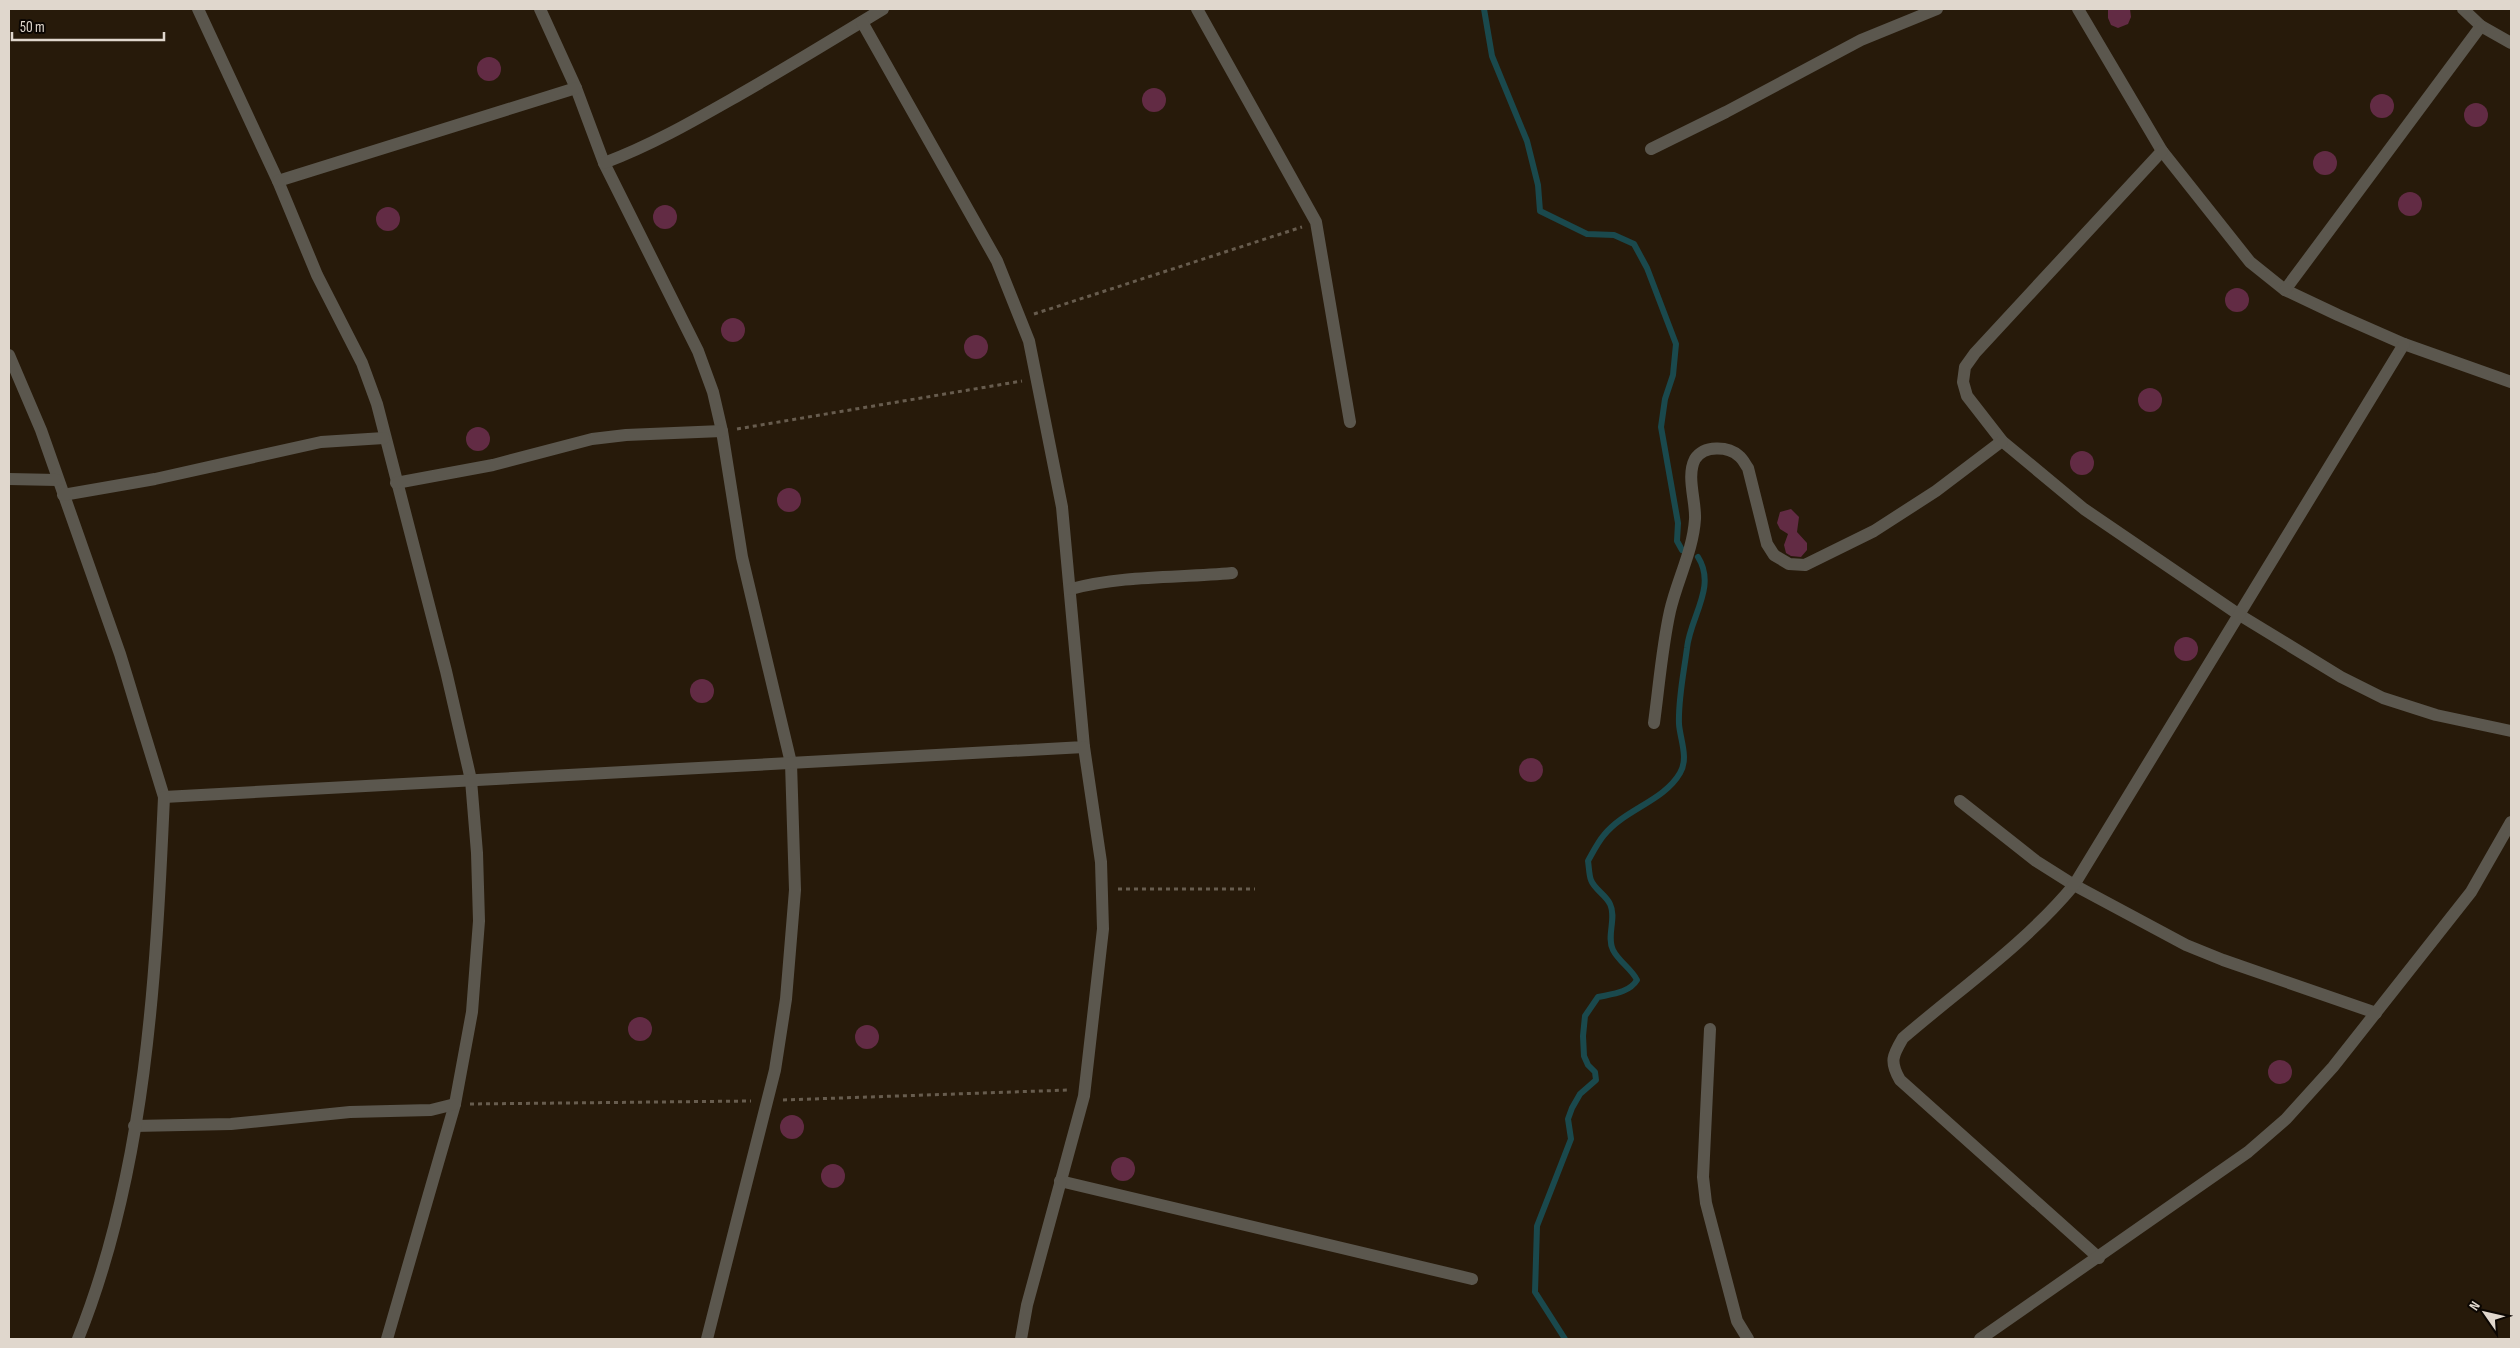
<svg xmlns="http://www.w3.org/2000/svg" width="2520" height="1348" font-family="'Sofia Sans Condensed',sans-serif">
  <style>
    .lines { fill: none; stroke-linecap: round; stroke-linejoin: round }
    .stream { stroke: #1a494d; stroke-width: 6 }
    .building { fill: #622b44 }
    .path { stroke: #675c4e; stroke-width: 3; stroke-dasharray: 4 4; stroke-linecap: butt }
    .minor { stroke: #5b574e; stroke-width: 12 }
  </style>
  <rect width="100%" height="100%" fill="#271a0a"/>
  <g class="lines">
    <!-- stream -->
    <g class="stream">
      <polyline points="1484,9 1492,56 1527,141 1538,185 1540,211 1587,234 1614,235 1634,244 1647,268 1676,344 1673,375 1665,399 1661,427 1678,523 1677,541 1682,550"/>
      <path d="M1565,1339L1535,1292L1537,1226L1571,1139L1568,1119L1572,1108L1580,1094L1596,1080L1595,1072L1588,1065L1584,1056L1583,1036L1585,1016L1598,997C1612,994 1629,993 1637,980C1631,968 1619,962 1613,950C1606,936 1617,918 1610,904C1606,895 1594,889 1591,880C1589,875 1589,867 1588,861C1593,852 1598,842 1604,835C1625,809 1664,801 1680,773C1689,758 1680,739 1679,724C1678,699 1684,672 1687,648C1690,617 1717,587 1698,557"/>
    </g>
  </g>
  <!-- building -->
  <g class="building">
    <polygon points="2108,9 2130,9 2131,17 2128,24 2118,28 2111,25 2108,18"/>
    <circle cx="489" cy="69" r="12"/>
    <circle cx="1154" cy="100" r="12"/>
    <circle cx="2382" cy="106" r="12"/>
    <circle cx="2476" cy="115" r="12"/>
    <circle cx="2325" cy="163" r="12"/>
    <circle cx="2410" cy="204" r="12"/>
    <circle cx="665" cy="217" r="12"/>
    <circle cx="388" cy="219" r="12"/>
    <circle cx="2237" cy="300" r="12"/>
    <circle cx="733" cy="330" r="12"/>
    <circle cx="976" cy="347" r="12"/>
    <circle cx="2150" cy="400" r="12"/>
    <circle cx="478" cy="439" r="12"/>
    <circle cx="2082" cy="463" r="12"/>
    <circle cx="789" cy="500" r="12"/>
    <polygon points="1791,509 1799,517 1797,532 1807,543 1807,550 1801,557 1791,556 1786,553 1784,545 1788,534 1780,529 1777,523 1780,512"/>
    <circle cx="2186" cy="649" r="12"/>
    <circle cx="702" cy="691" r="12"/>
    <circle cx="1531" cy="770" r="12"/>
    <circle cx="640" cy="1029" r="12"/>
    <circle cx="867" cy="1037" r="12"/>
    <circle cx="2280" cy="1072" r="12"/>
    <circle cx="792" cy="1127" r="12"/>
    <circle cx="1123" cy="1169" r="12"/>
    <circle cx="833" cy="1176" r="12"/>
  </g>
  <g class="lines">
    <!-- path -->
    <g class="path">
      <polyline points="1034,314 1302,227"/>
      <polyline points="737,429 1022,381"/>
      <polyline points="1118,889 1255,889"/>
      <polyline points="783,1100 1069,1090"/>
      <polyline points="470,1104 751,1101"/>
    </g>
    <!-- minor -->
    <g class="minor">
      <polyline points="198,9 278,181 317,275 362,363 377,404 446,671 471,780 477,853 479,921 472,1012 455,1104 387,1339"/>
      <polyline points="540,9 576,88 604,163 698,351 713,392 722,431 742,557 791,763 795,890 786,999 775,1070 707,1339"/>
      <polyline points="1197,9 1316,222 1350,422"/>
      <polyline points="2078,9 2162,151 2250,262 2285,290 2338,315 2404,344 2511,382"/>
      <polyline points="2463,9 2481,26 2511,43"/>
      <polyline points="1651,149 1726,112 1861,40 1937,9"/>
      <polyline points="2162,151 1975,353 1965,367 1963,382 1967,396 2002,441 2084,509 2238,614 2341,677 2383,698 2436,715 2511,731"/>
      <path d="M604,163C652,145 695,120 739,95C788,67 835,38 883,9"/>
      <polyline points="278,181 576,88"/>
      <polyline points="2285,290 2481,26"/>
      <polyline points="9,355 41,430 120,654 164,797 1084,747 1062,507 1029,341 997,261 862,22"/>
      <polyline points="9,479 57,480"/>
      <polyline points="396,483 493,465 592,439 626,435 722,431"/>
      <polyline points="63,495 155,479 321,442 384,438"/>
      <path d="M1071,589C1123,575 1179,578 1232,573"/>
      <path d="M1654,723C1659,686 1662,647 1670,611C1677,580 1693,551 1695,519C1696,501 1686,476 1695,459C1704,445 1728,446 1739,456C1743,459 1745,464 1748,468L1767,544L1774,555L1789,564L1805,565L1874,531L1936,491L2002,441"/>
      <polyline points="1960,801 2036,861 2074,885 2186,945 2223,960 2376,1013"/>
      <polyline points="1710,1029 1703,1177 1706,1203 1737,1321 1748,1339"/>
      <polyline points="134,1126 231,1124 350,1112 431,1110 455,1104"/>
      <polyline points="1060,1181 1472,1279"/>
      <path d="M2099,1258L1900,1080C1889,1061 1893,1055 1903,1038C1961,988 2025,944 2074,885L2404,344"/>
      <path d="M78,1339C146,1170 156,977 164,797"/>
      <polyline points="1021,1339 1027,1305 1084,1096 1103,929 1101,862 1084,747"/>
      <polyline points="1980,1339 2248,1152 2286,1119 2333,1067 2471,892 2511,822"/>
    </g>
  </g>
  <!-- border -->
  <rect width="2520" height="1348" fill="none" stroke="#e0d7cd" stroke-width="20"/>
  <!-- north arrow -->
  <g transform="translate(2485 1313) rotate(304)" stroke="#0b0602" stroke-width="4" paint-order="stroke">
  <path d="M0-4L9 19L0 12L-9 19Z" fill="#e0d7cd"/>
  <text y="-8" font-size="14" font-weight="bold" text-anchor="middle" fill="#e0d7cd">N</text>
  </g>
  <!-- scale -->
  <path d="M12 32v8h152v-8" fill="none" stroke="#e0d7cd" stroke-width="2.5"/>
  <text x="20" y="32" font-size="15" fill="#e0d7cd" stroke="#0b0602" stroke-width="4" paint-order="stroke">50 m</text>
</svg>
